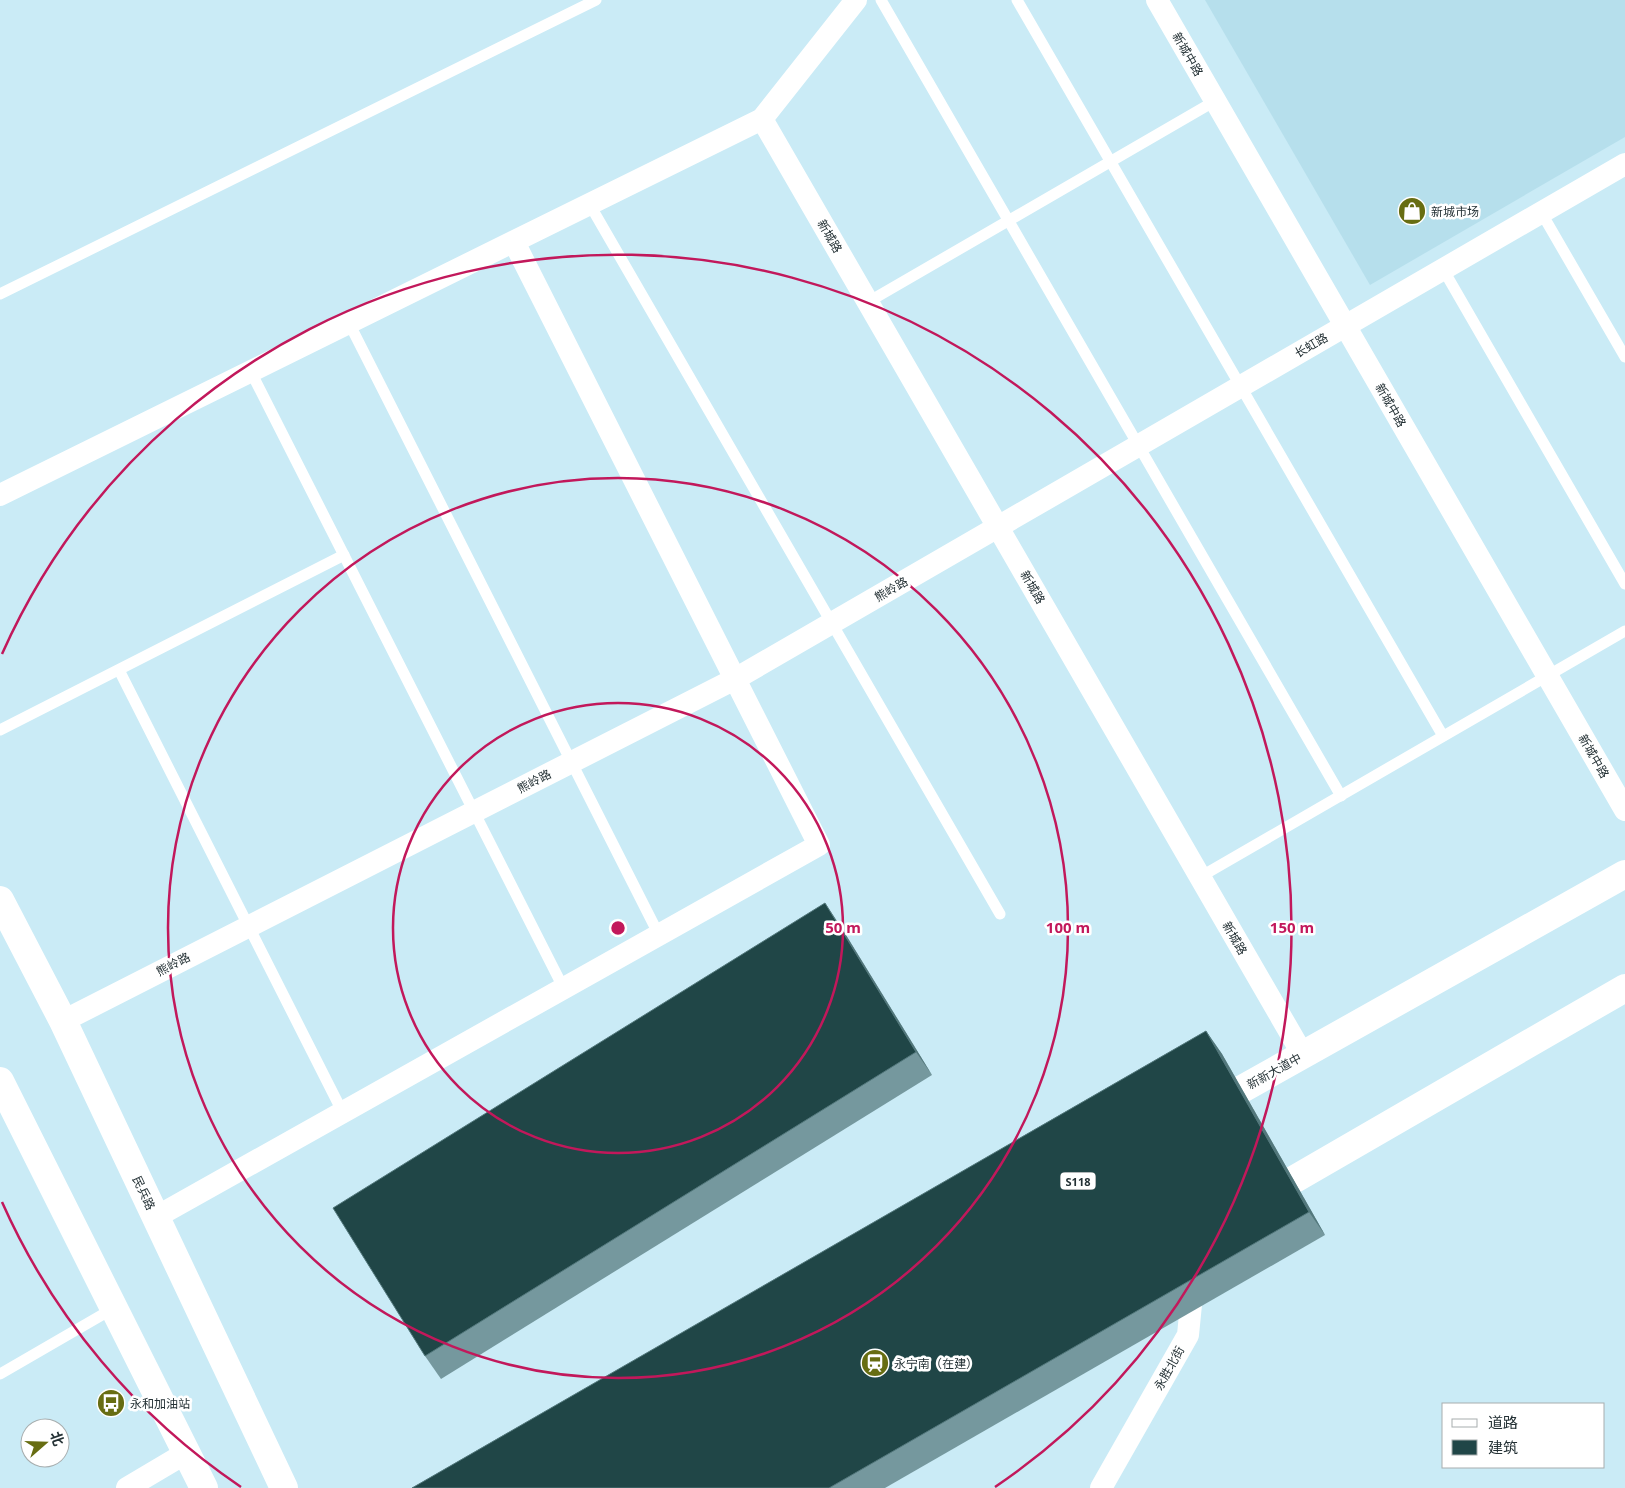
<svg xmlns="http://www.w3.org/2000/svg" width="1625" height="1488" font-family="'Noto Sans','Noto Sans SC',sans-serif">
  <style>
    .built { fill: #b6dfec }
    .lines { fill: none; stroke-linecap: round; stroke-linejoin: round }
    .lane { stroke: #fff; stroke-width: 11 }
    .street { stroke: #fff; stroke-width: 22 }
    .secondary { stroke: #fff; stroke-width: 28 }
    .primary { stroke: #fff; stroke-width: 28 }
    .wall { fill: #75989e }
    .shaded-wall { fill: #53787c }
    .building { fill: #204647; stroke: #53787c }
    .ring { fill: none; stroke: #c2185b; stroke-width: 2.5 }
    .labels { text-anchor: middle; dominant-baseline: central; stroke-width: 5; stroke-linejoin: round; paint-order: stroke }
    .shield { fill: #fff; stroke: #666f72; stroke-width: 1 }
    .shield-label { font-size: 11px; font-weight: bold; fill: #243135 }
    .street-label { font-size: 12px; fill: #243135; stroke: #fff }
    .poi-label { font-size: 12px; fill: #243135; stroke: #fff; text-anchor: start }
    .centre { fill: #c2185b; stroke: #fff; stroke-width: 2.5 }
    .ring-label { font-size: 15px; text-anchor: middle; font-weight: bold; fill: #c2185b; stroke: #fff; stroke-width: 5; stroke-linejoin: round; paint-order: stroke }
  </style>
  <rect width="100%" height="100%" fill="#caebf6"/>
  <!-- built -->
  <polygon class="built" points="1205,0 1625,0 1625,137 1370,285"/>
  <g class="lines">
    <!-- lane -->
    <g class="lane">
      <polyline points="881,0 1341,796"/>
      <polyline points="1017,0 1443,736"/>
      <polyline points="590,205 1000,914"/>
      <polyline points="1541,212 1625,357"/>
      <polyline points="1443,269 1625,584"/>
      <polyline points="0,294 596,0"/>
      <polyline points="868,302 1215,101"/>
      <polyline points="349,323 659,935"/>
      <polyline points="251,372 564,989"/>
      <polyline points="119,670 343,1113"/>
      <polyline points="0,730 344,555"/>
      <polyline points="1200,877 1625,631"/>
      <polyline points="0,1374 114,1308"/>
    </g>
    <!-- street -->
    <g class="street">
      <polyline points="1157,0 1625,810"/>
      <polyline points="762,119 1303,1055"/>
      <polyline points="0,495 762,119 856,0"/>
      <polyline points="63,1021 735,679 1625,164"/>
      <polyline points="156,1217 819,845 514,242"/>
      <polyline points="127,1488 186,1453"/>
      <polyline points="1101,1488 1188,1335 1193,1284"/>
    </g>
    <!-- secondary -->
    <g class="secondary">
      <polyline points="0,900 63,1021 284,1488"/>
      <polyline points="0,1081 204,1488"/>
    </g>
    <!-- primary -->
    <g class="primary">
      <polyline points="1210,1107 1625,874"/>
      <polyline points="1262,1198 1625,988"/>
    </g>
  </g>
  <!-- wall -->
  <g class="wall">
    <polygon points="841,927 932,1075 441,1379 425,1356"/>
    <polygon points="1206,1031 1222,1054 1325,1235 885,1488 412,1488"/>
  </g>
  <!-- shaded-wall -->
  <g class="shaded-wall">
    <polygon points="825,903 841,927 932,1075 916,1052"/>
    <polygon points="1206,1031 1222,1054 1325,1235 1309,1212"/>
  </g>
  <!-- building -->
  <g class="building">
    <polygon points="825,903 916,1052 425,1356 333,1208"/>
    <polygon points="1206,1031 1309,1212 829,1488 412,1488"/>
  </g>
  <!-- distance rings -->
  <g class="ring">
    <circle cx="618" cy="928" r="225"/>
    <circle cx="618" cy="928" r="450"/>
    <path d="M241 1487A674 674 0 0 1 2 1202M2 654A674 674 0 1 1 995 1487"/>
  </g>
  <!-- icons -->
  <defs>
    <symbol id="shop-disc" viewBox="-11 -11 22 22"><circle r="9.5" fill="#676d12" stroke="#fff"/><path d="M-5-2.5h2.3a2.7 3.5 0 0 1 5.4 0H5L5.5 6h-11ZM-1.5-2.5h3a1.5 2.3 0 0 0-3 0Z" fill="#fff"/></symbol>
    <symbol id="station-disc" viewBox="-11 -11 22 22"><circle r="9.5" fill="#676d12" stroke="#fff"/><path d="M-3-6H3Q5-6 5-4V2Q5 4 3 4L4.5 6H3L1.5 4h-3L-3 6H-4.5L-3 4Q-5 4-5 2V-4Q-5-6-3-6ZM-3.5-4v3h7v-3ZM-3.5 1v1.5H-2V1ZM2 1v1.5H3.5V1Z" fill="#fff"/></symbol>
    <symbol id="bus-disc" viewBox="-11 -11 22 22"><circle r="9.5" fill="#676d12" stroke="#fff"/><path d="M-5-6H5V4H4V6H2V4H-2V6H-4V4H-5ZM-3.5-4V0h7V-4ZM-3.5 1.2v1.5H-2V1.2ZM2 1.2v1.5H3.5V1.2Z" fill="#fff"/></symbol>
  </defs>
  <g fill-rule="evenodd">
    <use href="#shop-disc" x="1396" y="195" width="32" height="32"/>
    <use href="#station-disc" x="859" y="1347" width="32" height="32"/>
    <use href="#bus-disc" x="95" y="1387" width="32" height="32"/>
  </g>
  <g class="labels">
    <!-- shield labels -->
    <rect class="shield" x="1060.5" y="1172.5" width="35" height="17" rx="4"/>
    <g class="shield-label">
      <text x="1078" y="1181">S118</text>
    </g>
    <!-- street labels -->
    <g class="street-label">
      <text transform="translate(1188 54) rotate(60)">新城中路</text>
      <text transform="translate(830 236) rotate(60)">新城路</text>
      <text transform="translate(1311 345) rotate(-30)">长虹路</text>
      <text transform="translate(1391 405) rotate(60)">新城中路</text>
      <text transform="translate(1033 587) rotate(60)">新城路</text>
      <text transform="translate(891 589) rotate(-30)">熊岭路</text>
      <text transform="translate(1594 756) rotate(60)">新城中路</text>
      <text transform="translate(534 781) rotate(-27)">熊岭路</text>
      <text transform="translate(1235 938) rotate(60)">新城路</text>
      <text transform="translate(173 964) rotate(-27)">熊岭路</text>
      <text transform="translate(1274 1071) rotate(-29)">新新大道中</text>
      <text transform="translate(144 1193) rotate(65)">民兵路</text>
      <text transform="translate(1169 1368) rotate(-61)">永胜北街</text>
    </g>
    <!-- poi labels -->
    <g class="poi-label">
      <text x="1431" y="211">新城市场</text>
      <text x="894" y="1363">永宁南（在建）</text>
      <text x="130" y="1403">永和加油站</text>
    </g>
  </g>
  <circle cx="618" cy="928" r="8" class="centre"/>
  <g class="ring-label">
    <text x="843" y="933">50 m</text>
    <text x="1068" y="933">100 m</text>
    <text x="1292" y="933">150 m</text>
  </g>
  <!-- legend -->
  <rect x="1442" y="1403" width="162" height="65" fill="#ffffff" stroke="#a7adae"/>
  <rect x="1452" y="1419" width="25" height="8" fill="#ffffff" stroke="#a7adae"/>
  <text x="1488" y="1428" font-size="15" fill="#243135">道路</text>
  <rect x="1452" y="1440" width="25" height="15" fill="#204647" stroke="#a7adae"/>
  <text x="1488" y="1453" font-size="15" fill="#243135">建筑</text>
  <!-- north arrow -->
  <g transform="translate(45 1443) rotate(70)"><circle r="24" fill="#ffffff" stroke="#a7adae"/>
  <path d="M0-4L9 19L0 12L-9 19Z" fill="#676d12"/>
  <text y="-8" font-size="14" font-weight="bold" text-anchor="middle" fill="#243135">北</text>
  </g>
</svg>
